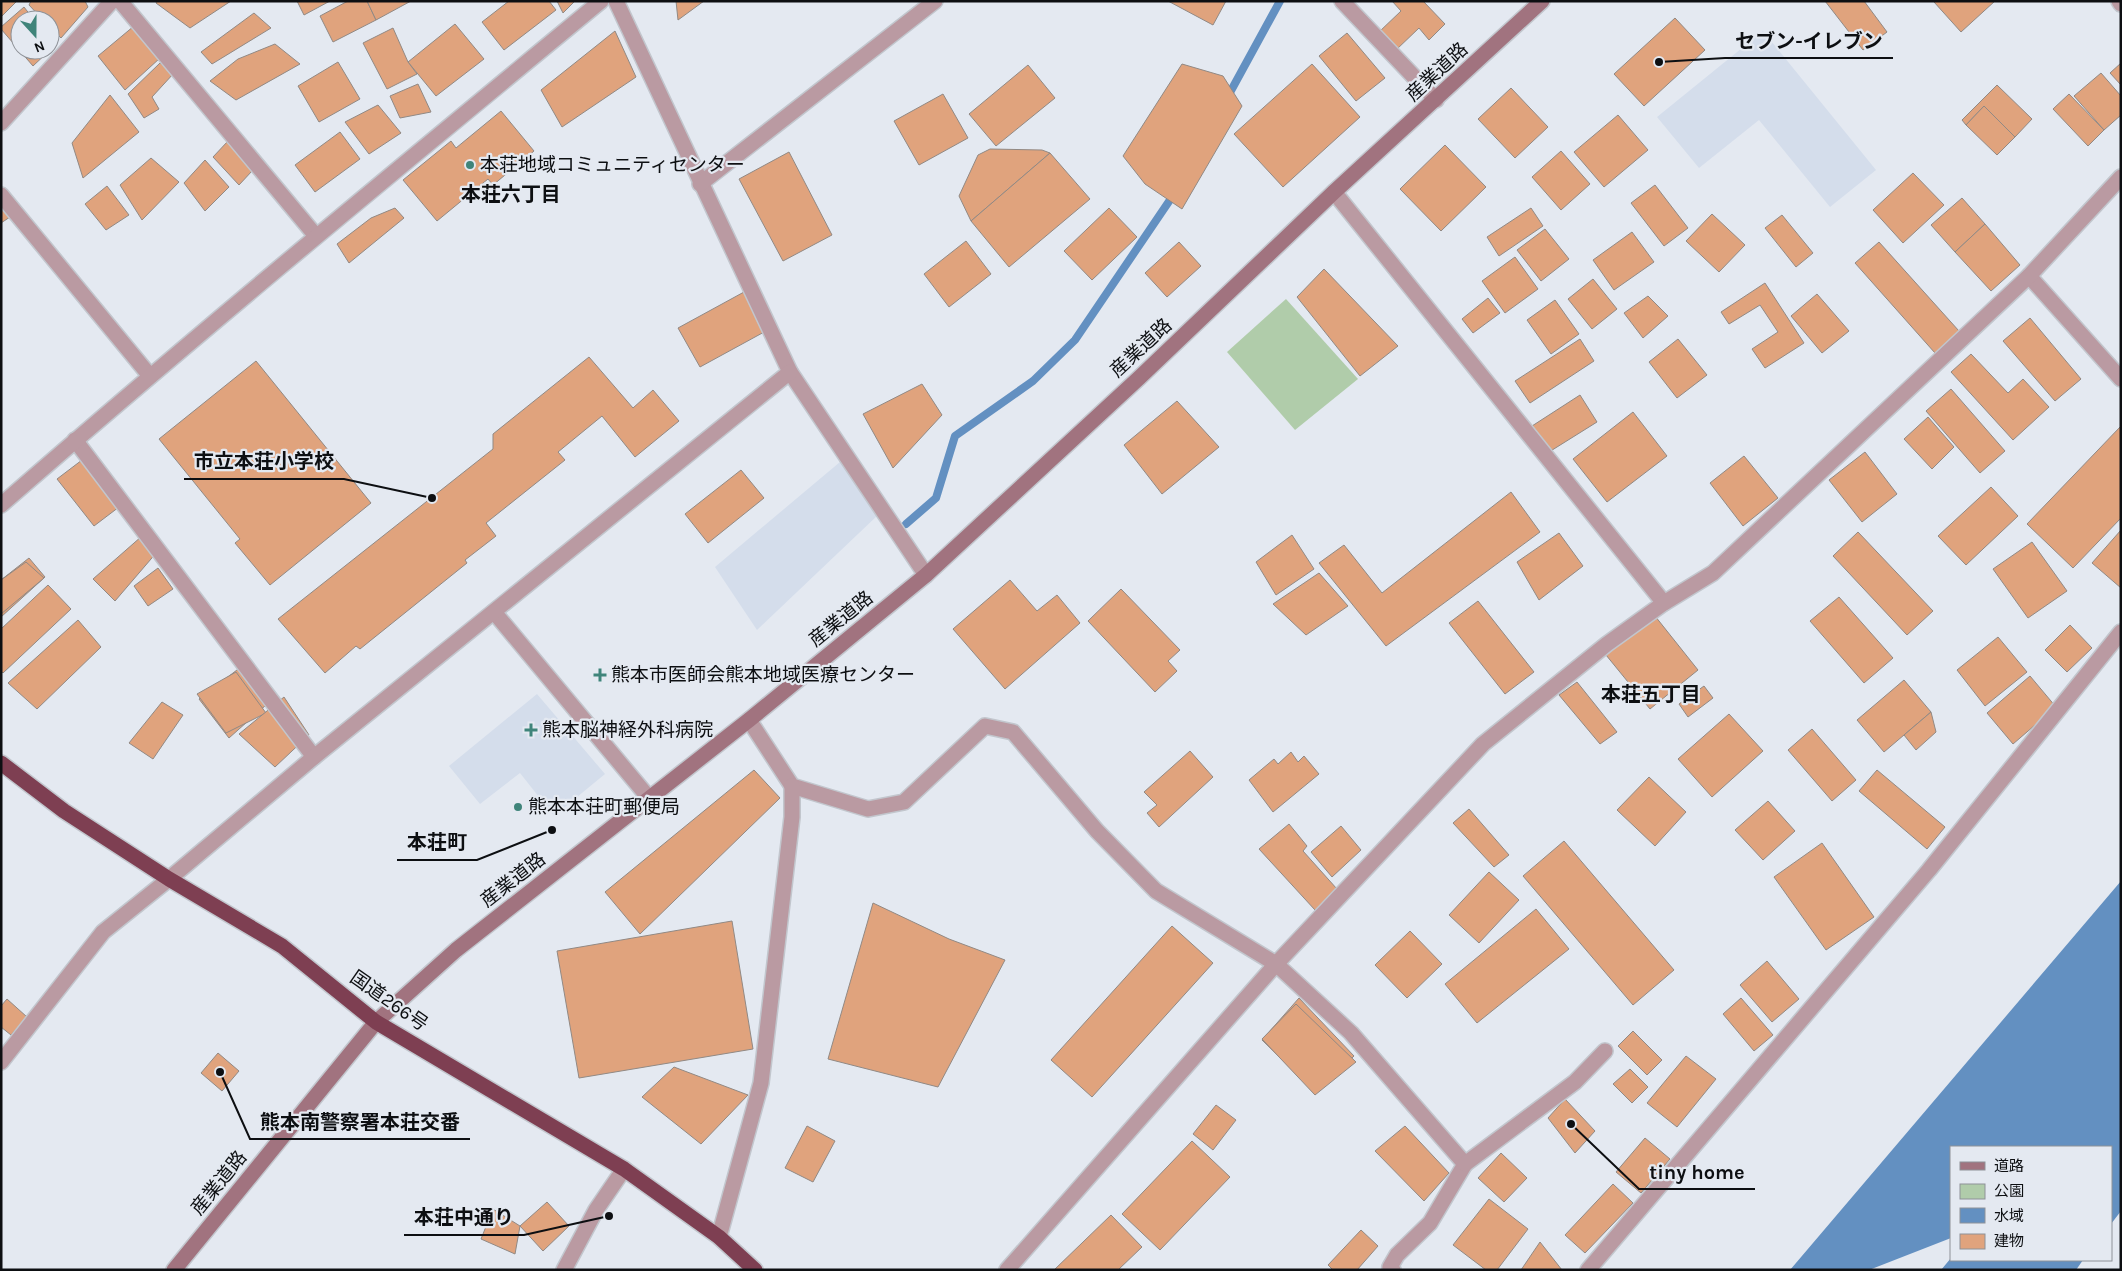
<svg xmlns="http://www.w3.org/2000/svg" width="2122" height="1271" font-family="Karla,'Noto Sans JP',sans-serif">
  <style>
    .built { fill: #d4ddeb }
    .green { fill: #b0ccaa }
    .water { fill: #6390c1 }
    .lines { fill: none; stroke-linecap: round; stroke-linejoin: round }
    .stream { stroke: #6390c1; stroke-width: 8 }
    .building { fill: #e0a37d; stroke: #918984 }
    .street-casing { stroke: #c2c6cd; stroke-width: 18 }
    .secondary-casing { stroke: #c2c6cd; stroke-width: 18 }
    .highway-casing { stroke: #c2c6cd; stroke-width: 18 }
    .street { stroke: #ba9aa2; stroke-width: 15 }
    .secondary { stroke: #a1737f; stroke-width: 15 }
    .highway { stroke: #7e3f52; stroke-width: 15 }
    .poi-dot { fill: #3f847a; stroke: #e4e9f1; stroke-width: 2 }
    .labels { text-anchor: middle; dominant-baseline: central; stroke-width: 4.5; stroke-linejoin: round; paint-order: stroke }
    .street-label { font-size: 19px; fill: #0d0f12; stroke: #e4e9f1 }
    .poi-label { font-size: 19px; fill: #0d0f12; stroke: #e4e9f1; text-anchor: start }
    .neighbourhood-label { font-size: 20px; font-weight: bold; fill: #0d0f12; stroke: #e4e9f1 }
    .leader { fill: none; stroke: #0d0f12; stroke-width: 2 }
    .callout-dot { fill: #0d0f12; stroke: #e4e9f1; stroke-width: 2 }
    .callout-label { font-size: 20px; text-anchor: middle; font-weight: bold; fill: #0d0f12; stroke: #e4e9f1; stroke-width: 4.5; stroke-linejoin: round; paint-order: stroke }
  </style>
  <rect width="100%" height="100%" fill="#e4e9f1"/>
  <!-- built -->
  <g class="built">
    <polygon points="1763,31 1876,170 1830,207 1759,120 1699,168 1657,117"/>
    <polygon points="840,462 878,515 757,630 715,567"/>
    <polygon points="537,694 605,774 554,816 520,773 480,804 449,766"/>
  </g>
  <!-- green -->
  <polygon class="green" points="1286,299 1358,379 1295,430 1227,352"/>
  <!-- water -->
  <g class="water">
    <polygon points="2121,881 2121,1211 2111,1224 2111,1147 1951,1147 1951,1238 1869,1270 1790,1270"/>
    <polygon points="1951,1258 1951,1260 2083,1260 2076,1270 1941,1270"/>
  </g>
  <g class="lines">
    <!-- stream -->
    <g class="stream">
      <polyline points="1227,98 1280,1"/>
      <polyline points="906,524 936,498 955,436 1033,381 1075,340 1174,194"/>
    </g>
  </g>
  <!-- building -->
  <g class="building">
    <polygon points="1,1 17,1 1,17"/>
    <polygon points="31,1 85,1 88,7 61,38 50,27 50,20 43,20 29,5"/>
    <polygon points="157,1 231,1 190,28 156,3"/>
    <polygon points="297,1 330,1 304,15"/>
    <polygon points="348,1 367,1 376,20 333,42 320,16"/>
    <polygon points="367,1 411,1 376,20"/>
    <polygon points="509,1 549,1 556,10 504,50 482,22"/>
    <polygon points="557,1 575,1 563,13"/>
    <polygon points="676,1 704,1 678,20"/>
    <polygon points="1168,1 1226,1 1213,25"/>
    <polygon points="1392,1 1423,1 1445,24 1429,40 1419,28 1396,50 1379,32 1401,11"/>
    <polygon points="1825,1 1864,1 1887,32 1863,50"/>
    <polygon points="1935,1 1995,1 1961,32 1934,2"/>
    <polygon points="24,7 34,20 20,20 20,50 50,50 33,66 1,29 1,27"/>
    <polygon points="254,13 271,28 212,64 201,52"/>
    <polygon points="1675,18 1705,50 1644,106 1614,74"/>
    <polygon points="455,24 484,59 436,96 408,62"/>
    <polygon points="134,26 160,58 125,90 98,56"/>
    <polygon points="393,28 408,62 417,74 387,89 363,43"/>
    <polygon points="615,31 636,77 562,127 541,90"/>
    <polygon points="1347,33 1385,78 1356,101 1319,56"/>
    <polygon points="275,44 300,64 236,100 210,81 238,59"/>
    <polygon points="338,62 360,99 319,122 298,86"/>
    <polygon points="160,63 174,73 152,97 159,109 144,118 128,94"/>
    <polygon points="2121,63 2121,85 2110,73"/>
    <polygon points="1182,64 1223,76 1242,106 1182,209 1145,184 1123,156"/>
    <polygon points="1312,64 1360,117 1283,187 1234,134"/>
    <polygon points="1028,65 1055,98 996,146 969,114"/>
    <polygon points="2101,73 2121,96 2121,115 2104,130 2074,96"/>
    <polygon points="418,84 431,112 400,118 390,96"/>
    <polygon points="1997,85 2032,119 2015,137 1984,106 1966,125 1962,120"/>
    <polygon points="1511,88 1548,127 1515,158 1478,119"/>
    <polygon points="943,94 968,138 919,165 894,121"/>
    <polygon points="2069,94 2104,130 2088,146 2053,109"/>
    <polygon points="110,95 139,132 83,178 72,143"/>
    <polygon points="378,105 401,133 369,154 345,122"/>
    <polygon points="1984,106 2015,137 1997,155 1966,125"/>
    <polygon points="501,111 534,151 493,185 488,179 437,221 403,180 451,141 456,148"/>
    <polygon points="1618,115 1648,150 1604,187 1574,152"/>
    <polygon points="340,132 360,159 315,192 295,165"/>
    <polygon points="228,141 252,171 239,185 213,157"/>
    <polygon points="1445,145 1486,187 1441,231 1400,189"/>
    <polygon points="990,149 1042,150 1050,153 971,221 959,196 978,155"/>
    <polygon points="1561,151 1590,184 1561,210 1532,177"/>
    <polygon points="789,152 832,235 783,261 739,179"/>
    <polygon points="1050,153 1090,199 1009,267 971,221"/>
    <polygon points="151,158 179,182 142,220 120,185"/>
    <polygon points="205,160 229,187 205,211 184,183"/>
    <polygon points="1913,173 1944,205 1903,243 1873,210"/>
    <polygon points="1655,185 1688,228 1664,246 1631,203"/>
    <polygon points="107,186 129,215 106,230 85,204"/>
    <polygon points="1962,198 1985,224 1955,252 1931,225"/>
    <polygon points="1,205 10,217 1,223"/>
    <polygon points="395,208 404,218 349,263 337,244 371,218"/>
    <polygon points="1109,208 1137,237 1092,280 1064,251"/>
    <polygon points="1531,208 1543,226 1499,256 1487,237"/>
    <polygon points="1712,214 1745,245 1719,272 1686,241"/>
    <polygon points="1782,215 1813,253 1796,267 1765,228"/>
    <polygon points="1985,224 2020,265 1991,291 1955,252"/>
    <polygon points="1545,229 1569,259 1541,281 1517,250"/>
    <polygon points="1632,232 1654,262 1614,290 1593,260"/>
    <polygon points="966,241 991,274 949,307 924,274"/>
    <polygon points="1179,242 1201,266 1167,297 1145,273"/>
    <polygon points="1879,242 1959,331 1935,353 1855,263"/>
    <polygon points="1515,257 1538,289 1505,313 1482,281"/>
    <polygon points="1324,269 1398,346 1360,376 1297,297"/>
    <polygon points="1593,279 1617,309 1592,329 1568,299"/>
    <polygon points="1765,283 1804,343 1765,368 1752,349 1778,332 1760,305 1729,324 1721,312"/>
    <polygon points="744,292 766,331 700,367 678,328"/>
    <polygon points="1817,294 1849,331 1822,353 1791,316"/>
    <polygon points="1648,296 1668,316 1643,338 1624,313"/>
    <polygon points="1488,298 1500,313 1473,333 1462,319"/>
    <polygon points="1555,300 1579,334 1551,354 1527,320"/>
    <polygon points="2030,318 2081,379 2055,401 2003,341"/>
    <polygon points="1580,339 1594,361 1530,403 1515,381"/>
    <polygon points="1678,339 1707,375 1677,398 1649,362"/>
    <polygon points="1971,354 2008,393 2023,379 2049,407 2013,440 1951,372"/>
    <polygon points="589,357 633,408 653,390 679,421 635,457 602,416 558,452 565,460 486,523 496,536 465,560 467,563 360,649 356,646 325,673 278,619 493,449 493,434"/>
    <polygon points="256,361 371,503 270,585 235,543 240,539 159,439"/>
    <polygon points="922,384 942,415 893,468 863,414"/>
    <polygon points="1951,389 2005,451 1980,473 1926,411"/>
    <polygon points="1580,395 1597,422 1549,452 1532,426"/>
    <polygon points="1177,401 1219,447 1162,494 1124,445"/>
    <polygon points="1633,412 1667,456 1607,502 1573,459"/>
    <polygon points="1928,417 1954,447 1932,469 1904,439"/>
    <polygon points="2121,426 2121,518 2073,568 2027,524"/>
    <polygon points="1865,452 1897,494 1862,522 1829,480"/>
    <polygon points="1744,456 1778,498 1743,526 1710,483"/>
    <polygon points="82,460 119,507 94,526 57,479"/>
    <polygon points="741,470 764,498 708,543 685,514"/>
    <polygon points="1991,487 2018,516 1966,565 1938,536"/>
    <polygon points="1511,492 1540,532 1386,646 1319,563 1344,545 1382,593"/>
    <polygon points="150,529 163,545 115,601 93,579"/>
    <polygon points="2121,530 2121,588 2092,563"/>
    <polygon points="1858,532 1933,611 1907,635 1833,556"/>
    <polygon points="1559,533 1583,566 1539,600 1517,562"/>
    <polygon points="1292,535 1314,569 1276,595 1256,562"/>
    <polygon points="2032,542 2067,591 2028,618 1993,569"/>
    <polygon points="29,558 45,577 1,617 1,580"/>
    <polygon points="26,562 44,578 1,614 1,580"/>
    <polygon points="158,568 173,589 148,606 134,586"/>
    <polygon points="1319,573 1348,606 1306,635 1273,604"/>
    <polygon points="1010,580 1037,611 1057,595 1080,623 1005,689 953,629"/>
    <polygon points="48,585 71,609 3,673 1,671 1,629"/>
    <polygon points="1121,589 1180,650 1168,661 1177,671 1155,692 1088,621"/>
    <polygon points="1839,597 1893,658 1864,683 1810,621"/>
    <polygon points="1478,601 1534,672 1505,694 1449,623"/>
    <polygon points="1655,616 1698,670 1650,709 1606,655"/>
    <polygon points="78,620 101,647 37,709 8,683"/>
    <polygon points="2070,625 2092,648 2067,672 2045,650"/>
    <polygon points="1998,637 2027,672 1985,706 1957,670"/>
    <polygon points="250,660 275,697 229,738 199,699"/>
    <polygon points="236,672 266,713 226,733 197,694"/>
    <polygon points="2030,676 2056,707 2013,744 1987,713"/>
    <polygon points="1904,680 1931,712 1884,752 1857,720"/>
    <polygon points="1577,682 1617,732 1600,744 1559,695"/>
    <polygon points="1704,686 1713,698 1688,717 1679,704"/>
    <polygon points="284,697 309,735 275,767 239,734"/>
    <polygon points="162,702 183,715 153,759 129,743"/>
    <polygon points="1931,712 1936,732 1916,750 1904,735"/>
    <polygon points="1729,714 1763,751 1712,797 1678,759"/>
    <polygon points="1812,729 1856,780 1832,801 1788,750"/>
    <polygon points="1190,751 1213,777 1159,827 1147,813 1157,805 1144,792"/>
    <polygon points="1291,752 1298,762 1304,756 1319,774 1273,812 1249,780 1274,759 1278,764"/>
    <polygon points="754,770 780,798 640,934 605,892"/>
    <polygon points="1877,770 1945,827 1927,849 1859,791"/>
    <polygon points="1649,777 1686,812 1655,846 1617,810"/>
    <polygon points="1768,801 1795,831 1763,860 1735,830"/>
    <polygon points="1469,809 1509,855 1494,867 1453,823"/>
    <polygon points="1289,824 1307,846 1303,851 1337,889 1315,910 1259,849"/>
    <polygon points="1341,826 1361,850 1332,877 1311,852"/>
    <polygon points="1564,841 1674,970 1633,1005 1523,876"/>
    <polygon points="1822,843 1874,917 1826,950 1774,877"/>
    <polygon points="1489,872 1519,900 1479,943 1449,915"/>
    <polygon points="873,903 949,939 1005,960 938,1087 828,1059"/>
    <polygon points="1536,909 1569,949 1477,1023 1445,984"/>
    <polygon points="732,921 753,1049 579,1078 557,951"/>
    <polygon points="1172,926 1213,963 1092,1097 1051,1060"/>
    <polygon points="1410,931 1442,964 1407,998 1375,965"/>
    <polygon points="1767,961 1799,999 1772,1022 1740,985"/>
    <polygon points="1299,998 1354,1056 1316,1093 1262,1040"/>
    <polygon points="1741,998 1773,1035 1754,1051 1723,1014"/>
    <polygon points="7,999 27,1017 11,1035 1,1027 1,1006"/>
    <polygon points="1296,1004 1356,1062 1315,1095 1262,1039"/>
    <polygon points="1633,1031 1662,1060 1647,1075 1618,1046"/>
    <polygon points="218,1053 239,1071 222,1091 201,1073"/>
    <polygon points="1686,1056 1716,1079 1677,1127 1647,1103"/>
    <polygon points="674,1067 748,1095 701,1144 642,1097"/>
    <polygon points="1630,1069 1648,1087 1632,1103 1613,1084"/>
    <polygon points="1565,1099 1595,1131 1575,1153 1548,1118"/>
    <polygon points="1216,1105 1236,1120 1213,1150 1193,1134"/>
    <polygon points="807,1126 835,1141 813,1182 785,1168"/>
    <polygon points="1405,1126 1449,1173 1424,1201 1375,1151"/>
    <polygon points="1645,1138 1670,1159 1641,1193 1616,1172"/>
    <polygon points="1192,1141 1230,1177 1160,1250 1122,1214"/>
    <polygon points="1501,1153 1527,1178 1504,1202 1478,1178"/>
    <polygon points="1613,1184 1633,1203 1585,1253 1565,1235"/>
    <polygon points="1489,1199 1528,1229 1497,1270 1486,1270 1453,1245"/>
    <polygon points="547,1202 569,1226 543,1251 520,1226"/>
    <polygon points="493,1209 520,1226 515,1254 481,1239"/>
    <polygon points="1111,1215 1142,1247 1118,1270 1054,1270"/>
    <polygon points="1361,1230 1378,1246 1357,1270 1333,1270 1328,1265"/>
    <polygon points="1540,1242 1562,1270 1521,1270"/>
  </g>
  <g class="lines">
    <defs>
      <g id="street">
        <polyline points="120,1 316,236"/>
        <polyline points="616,1 790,372 926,575"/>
        <polyline points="1342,1 1436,100"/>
        <polyline points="2119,1 2121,4"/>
        <polyline points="1,123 112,1"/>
        <polyline points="700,184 935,1"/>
        <polyline points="1334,192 1664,603"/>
        <polyline points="1,195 150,376"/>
        <polyline points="2029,276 2121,379"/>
        <polyline points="75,440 314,757"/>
        <path d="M1,505C198,333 400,167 601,1"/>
        <polyline points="494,612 649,798"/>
        <polyline points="749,720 792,786 868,809 904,802 985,726 1013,732 1097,831 1156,891 1276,964 1351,1033 1465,1164 1430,1223 1397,1255 1390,1267 1393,1270"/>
        <polyline points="1,1062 103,932 169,879 314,757 790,372"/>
        <polyline points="1465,1164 1575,1082 1605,1051"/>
        <polyline points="719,1237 761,1083 792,817 792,786"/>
        <polyline points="564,1270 596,1210 624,1169"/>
        <polyline points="1007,1270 1276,964 1483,744 1607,644 1664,603 1713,573 2029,276 2121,177"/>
        <polyline points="1588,1270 1929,870 2121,632"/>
      </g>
      <polyline id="secondary" points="174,1270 376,1022 456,950 749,720 926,575 1139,378 1334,192 1542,1"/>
      <polyline id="highway" points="1,763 64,811 169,879 282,946 376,1022 624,1169 719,1237 755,1270"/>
    </defs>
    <!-- street casing -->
    <use href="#street" class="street-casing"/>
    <!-- secondary casing -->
    <use href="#secondary" class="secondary-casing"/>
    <!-- highway casing -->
    <use href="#highway" class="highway-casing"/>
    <!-- street -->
    <use href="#street" class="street"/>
    <!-- secondary -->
    <use href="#secondary" class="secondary"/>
    <!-- highway -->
    <use href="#highway" class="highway"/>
  </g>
  <!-- markers -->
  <g class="poi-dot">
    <circle cx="470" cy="165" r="5"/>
    <path d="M597.5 667.5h5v5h5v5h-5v5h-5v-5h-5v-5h5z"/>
    <path d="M528.5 722.5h5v5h5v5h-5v5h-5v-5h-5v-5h5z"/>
    <circle cx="518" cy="807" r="5"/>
  </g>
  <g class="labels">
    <!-- street labels -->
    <g class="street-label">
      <text transform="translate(1437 72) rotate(-43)">産業道路</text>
      <text transform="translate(1141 348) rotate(-43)">産業道路</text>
      <text transform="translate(841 619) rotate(-39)">産業道路</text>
      <text transform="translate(513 880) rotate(-38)">産業道路</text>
      <text transform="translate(389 1001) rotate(35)">国道266号</text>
      <text transform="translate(219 1183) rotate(-51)">産業道路</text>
    </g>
    <!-- poi labels -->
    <g class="poi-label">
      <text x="480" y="165">本荘地域コミュニティセンター</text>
      <text x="611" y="675">熊本市医師会熊本地域医療センター</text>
      <text x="542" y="730">熊本脳神経外科病院</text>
      <text x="528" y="807">熊本本荘町郵便局</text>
    </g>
    <!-- neighbourhood labels -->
    <g class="neighbourhood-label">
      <text x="511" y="194">本荘六丁目</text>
      <text x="1651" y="694">本荘五丁目</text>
    </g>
  </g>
  <!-- callouts -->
  <path class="leader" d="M1659 62L1725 58H1893M432 498L344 479H184M552 830L477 860H397M220 1072L250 1139H470M1571 1124L1639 1189H1755M609 1216L524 1235H404"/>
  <g class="callout-dot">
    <circle cx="1659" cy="62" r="5"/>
    <circle cx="432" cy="498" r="5"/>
    <circle cx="552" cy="830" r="5"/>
    <circle cx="220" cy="1072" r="5"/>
    <circle cx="1571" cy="1124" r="5"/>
    <circle cx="609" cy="1216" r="5"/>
  </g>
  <g class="callout-label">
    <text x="1809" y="48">セブン-イレブン</text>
    <text x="264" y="468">市立本荘小学校</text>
    <text x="437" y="849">本荘町</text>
    <text x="360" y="1129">熊本南警察署本荘交番</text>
    <text x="1697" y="1179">tiny home</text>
    <text x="464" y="1224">本荘中通り</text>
  </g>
  <!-- border -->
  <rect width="2122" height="1271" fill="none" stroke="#0d0f12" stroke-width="5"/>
  <!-- legend -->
  <rect x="1950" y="1146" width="162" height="115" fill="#e4e9f1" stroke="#8e9298"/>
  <rect x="1960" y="1162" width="25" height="8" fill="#a1737f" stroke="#8e9298"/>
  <text x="1994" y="1171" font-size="15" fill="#0d0f12">道路</text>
  <rect x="1960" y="1184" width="25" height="15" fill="#b0ccaa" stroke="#8e9298"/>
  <text x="1994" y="1196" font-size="15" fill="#0d0f12">公園</text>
  <rect x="1960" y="1208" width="25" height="15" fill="#6390c1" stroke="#8e9298"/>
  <text x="1994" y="1221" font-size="15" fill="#0d0f12">水域</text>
  <rect x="1960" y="1234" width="25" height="15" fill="#e0a37d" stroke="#8e9298"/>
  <text x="1994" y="1246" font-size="15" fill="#0d0f12">建物</text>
  <!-- north arrow -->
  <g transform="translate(35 35) rotate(159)"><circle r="24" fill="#e4e9f1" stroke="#8e9298"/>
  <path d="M0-4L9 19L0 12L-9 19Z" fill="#3f847a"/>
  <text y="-8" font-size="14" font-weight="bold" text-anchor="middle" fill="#0d0f12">N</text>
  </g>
</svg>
